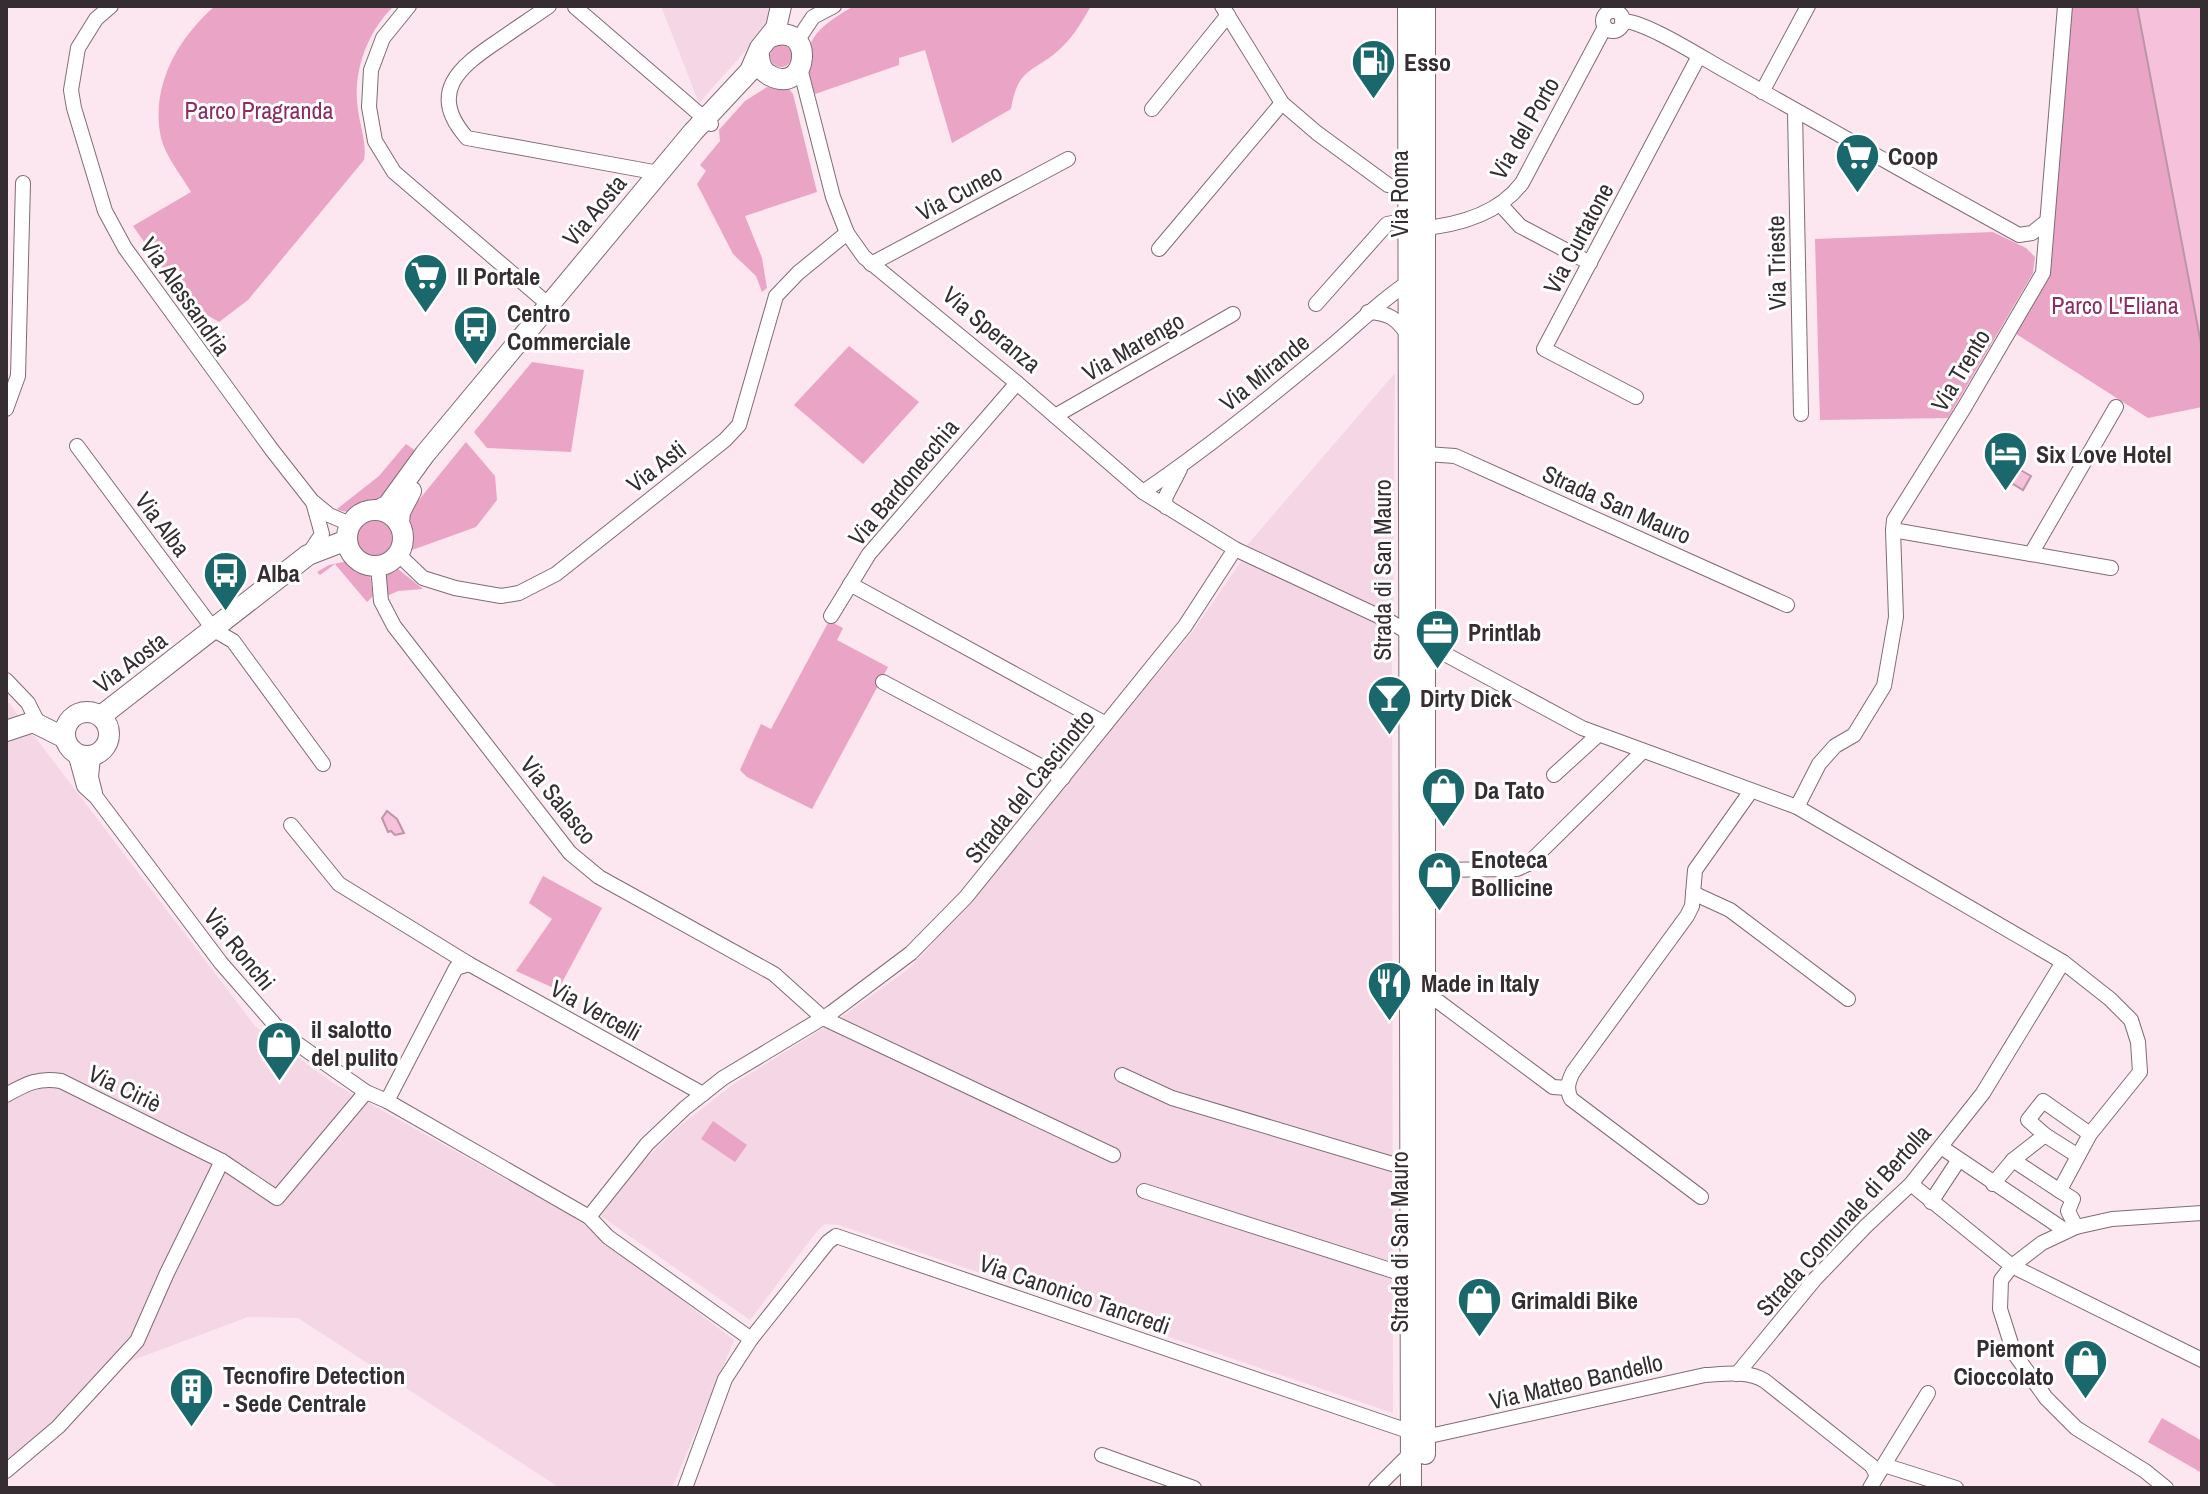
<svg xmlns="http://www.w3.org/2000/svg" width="2208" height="1494" font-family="'Archivo Narrow',sans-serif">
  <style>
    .built { fill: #f4d6e4 }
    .green { fill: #eaa4c6 }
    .water { fill: #f6c2db; stroke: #bc95a8; stroke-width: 2 }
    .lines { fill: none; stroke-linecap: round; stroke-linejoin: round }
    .street-casing { stroke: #7f6c75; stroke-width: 16 }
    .secondary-casing { stroke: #7f6c75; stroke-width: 22 }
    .street { stroke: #fff; stroke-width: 14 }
    .secondary { stroke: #fff; stroke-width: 20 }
    .labels { text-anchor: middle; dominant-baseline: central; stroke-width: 6; stroke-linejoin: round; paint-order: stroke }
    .poi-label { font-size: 24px; font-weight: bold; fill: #352d31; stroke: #fff; text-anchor: start }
    .park-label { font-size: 24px; fill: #8b2c63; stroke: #fff }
    .street-label { font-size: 24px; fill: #352d31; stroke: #fff }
  </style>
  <rect width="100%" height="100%" fill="#fce6f0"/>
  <!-- built -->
  <g class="built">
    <polygon points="661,6 773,6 769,24 699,103"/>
    <polygon points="1395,373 1393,616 1243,550"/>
    <polygon points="1245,556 1392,630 1393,1413 839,1225 825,1224 817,1231 750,1320 601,1216 639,1166 676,1129 735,1083 843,1016 907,970 927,950 1193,631"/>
    <polygon points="6,699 255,1026 333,1083 575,1218 734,1340 672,1488 560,1488 298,1318 248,1317 120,1365 6,1477"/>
  </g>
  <!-- green -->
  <g class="green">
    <path d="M215,6H394C367,31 352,74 358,110C360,126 367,144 364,160L248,300L219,322L207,315L199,320L133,226L191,192C181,175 166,157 161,138C150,86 178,38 215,6Z"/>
    <path d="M854,6H1091C1083,20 1074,36 1061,48C1035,73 1018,65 1011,109L952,143L925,50L899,58V65L815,94C796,47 812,30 854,6Z"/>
    <polygon points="2065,6 2137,6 2201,344 2202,407 2148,418 2010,330 2043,273"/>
    <circle cx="781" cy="56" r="11"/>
    <polygon points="767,87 789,89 793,94 817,192 745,216 762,258 767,288 762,292 756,276 733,254 697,184 706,171 700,165 720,141 719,130 745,101"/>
    <polygon points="1993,232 2026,248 2035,257 2033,273 1948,418 1820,420 1815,239"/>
    <polygon points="849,346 919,402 863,464 794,405"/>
    <polygon points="532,362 584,370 571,452 487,448 474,432"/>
    <polygon points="466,442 495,476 497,500 476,527 412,550 413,535 409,512"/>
    <path d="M406,444L420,454L382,503C367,505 351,517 337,509L379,476Z"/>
    <circle cx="375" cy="539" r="18"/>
    <polygon points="348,561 370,575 373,596 367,602 335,564 320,575 317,572 329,565"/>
    <polygon points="389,569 398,569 423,589 398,591 387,596 386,574"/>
    <polygon points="829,621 843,628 837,640 888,667 812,809 747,777 740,770 761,724 771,729"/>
    <polygon points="543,876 602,908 558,990 516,971 552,919 529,903"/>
    <polygon points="713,1121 747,1145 735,1162 701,1139"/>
    <polygon points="2162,1418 2202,1441 2202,1473 2148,1442"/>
  </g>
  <!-- water -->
  <g class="water">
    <polygon points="2137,6 2202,6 2202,349"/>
    <polygon points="2003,460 2031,476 2023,490 1995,473"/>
    <polygon points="387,811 397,819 404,833 395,835 391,831 388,832 382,818"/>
  </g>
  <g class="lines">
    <defs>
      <g id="street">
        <polyline points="111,6 96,19 78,48 71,90 74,108 105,211 125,248 272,450 312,501 329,515 350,524"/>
        <polyline points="409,6 383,38 371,70 369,107 375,141 394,172 549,305"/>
        <path d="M549,6C532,18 515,29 498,41C459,67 427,93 467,138L659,173"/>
        <polyline points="1222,6 1282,103 1317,133 1388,185 1408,190"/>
        <polyline points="2065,6 2043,273 1964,408 1894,520 1893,530 2111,568"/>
        <polyline points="575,7 711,124"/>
        <circle cx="1613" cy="21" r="10"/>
        <path d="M1622,21C1644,20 1704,59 1726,71C1823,126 1921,181 2019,235L2032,233L2046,222"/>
        <polyline points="797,41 813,17 834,6"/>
        <polyline points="800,68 833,197 847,233 864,257 1017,383 1143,492 1235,549 1389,621 1443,653 1582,728 1797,807 2063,962 2110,999 2131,1020 2138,1042 2140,1072 2090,1134 2061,1188 2060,1191 2073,1199 2068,1211 2076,1227"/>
        <polyline points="1762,92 1808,6"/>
        <polyline points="1152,109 1228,15"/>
        <polyline points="1795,111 1801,414"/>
        <polyline points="1500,204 1520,226 1590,263"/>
        <path d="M1416,229C1455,226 1498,215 1522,183L1605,27"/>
        <polyline points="1159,249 1282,103"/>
        <polyline points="871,264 1068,159"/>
        <polyline points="1316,304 1387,224 1408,220"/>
        <path d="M1368,312C1389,313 1396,318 1408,335"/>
        <polyline points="1636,397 1544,349 1699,56"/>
        <polyline points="6,409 18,376 23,183"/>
        <polyline points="1055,416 1233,314"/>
        <polyline points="77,446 214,630 233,641 323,764"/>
        <polyline points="1426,454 1455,456 1787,605"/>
        <path d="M1143,492C1205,450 1264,402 1322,354C1353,329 1379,301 1412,280"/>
        <polyline points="1166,507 1165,498 1180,469"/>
        <polyline points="398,554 423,578 455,588 501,596 519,593 556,574 725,440 739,425 776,296 798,273 847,233"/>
        <polyline points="2031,554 2116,407"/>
        <polyline points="308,555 322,534 313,502"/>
        <polyline points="378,566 381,601 394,626 570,853 599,877 774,974 823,1018 1113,1155"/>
        <polyline points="850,584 1106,724"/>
        <polyline points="831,616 869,554 1017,383"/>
        <polyline points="6,680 28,703 38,723"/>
        <polyline points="883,682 1063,778"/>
        <polyline points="75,753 84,786 96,797 221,963 282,1033 366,1092 387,1101 589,1217 608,1237 751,1339"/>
        <polyline points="93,757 91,777 95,793"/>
        <polyline points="1554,775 1598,735"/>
        <polyline points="1797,807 1819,764 1835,746 1854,735 1884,686 1896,617 1893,530"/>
        <polyline points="291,825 339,884 469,964"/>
        <polyline points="1426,870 1517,869 1528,864 1642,752"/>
        <polyline points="1693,893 1730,910 1848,999"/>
        <polyline points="1417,997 1426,997 1439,1002 1553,1087 1568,1088"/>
        <polyline points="1122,1075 1172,1098 1409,1169"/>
        <path d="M6,1095C26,1084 38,1077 61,1081L222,1161L277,1198L366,1092"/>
        <polyline points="387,1101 456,968 469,964 703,1094"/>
        <polyline points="1941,1147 2066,1231"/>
        <polyline points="2078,1156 2045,1135 2028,1120 2043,1101 2090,1134"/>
        <polyline points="2013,1160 2060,1191"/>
        <polyline points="1911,1184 2012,1266 2202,1360"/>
        <polyline points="1993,1184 2013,1160 2045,1135"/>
        <polyline points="1144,1191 1409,1276"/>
        <path d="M1701,1197L1571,1099C1566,1089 1568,1082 1573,1072L1687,916L1692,906L1695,870L1751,791"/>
        <polyline points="1931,1202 1958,1161"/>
        <polyline points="589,1217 647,1144 685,1108 723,1078 831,1013 911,953 966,897 1185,626 1235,549"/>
        <polyline points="1737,1374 1815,1279 1866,1226 1911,1184 1983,1093 2063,962"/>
        <path d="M1425,1437L1705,1375C1725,1374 1748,1370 1765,1381L1872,1466L1877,1476L1870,1488"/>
        <polyline points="1102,1455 1194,1488"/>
        <polyline points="1884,1465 1956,1488"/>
        <polyline points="6,1471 58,1427 137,1341 167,1273 222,1161"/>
        <polyline points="1877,1476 1928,1393"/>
        <polyline points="685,1488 725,1379 751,1339 828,1242 836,1236 1417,1434"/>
        <polyline points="1376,1488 1412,1452"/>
        <polyline points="2166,1488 2145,1471 2076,1428 2046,1398 2014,1353 2000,1309 2001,1280 2012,1266 2042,1243 2076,1227 2112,1219 2202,1213"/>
      </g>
      <g id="secondary">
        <polyline points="1408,6 1411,1488"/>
        <polyline points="1425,6 1425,1454"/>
        <path d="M759,55C759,64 762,72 771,76C809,95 816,20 770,37"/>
        <polyline points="379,510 388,505 425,454 693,132 750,71 760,48 776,28 781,6"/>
        <circle cx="375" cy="538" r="28"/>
        <polyline points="399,524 400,512 411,491"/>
        <circle cx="87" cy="734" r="22"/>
        <polyline points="101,716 308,555 347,540"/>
        <polyline points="6,731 33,722 65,738"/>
      </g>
    </defs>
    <!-- street casing -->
    <use href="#street" class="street-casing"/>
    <!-- secondary casing -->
    <use href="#secondary" class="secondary-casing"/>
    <!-- street -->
    <use href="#street" class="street"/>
    <!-- secondary -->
    <use href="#secondary" class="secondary"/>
  </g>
  <!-- icons -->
  <defs>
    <symbol id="fuel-pin" viewBox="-11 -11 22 30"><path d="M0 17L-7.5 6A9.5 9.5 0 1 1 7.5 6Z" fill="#1a686b" stroke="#fff"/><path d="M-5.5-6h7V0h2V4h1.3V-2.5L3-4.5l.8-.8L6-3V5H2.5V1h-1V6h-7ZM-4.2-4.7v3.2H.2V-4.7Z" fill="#fff"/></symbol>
    <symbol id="supermarket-pin" viewBox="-11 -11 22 30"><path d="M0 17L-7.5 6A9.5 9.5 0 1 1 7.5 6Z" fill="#1a686b" stroke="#fff"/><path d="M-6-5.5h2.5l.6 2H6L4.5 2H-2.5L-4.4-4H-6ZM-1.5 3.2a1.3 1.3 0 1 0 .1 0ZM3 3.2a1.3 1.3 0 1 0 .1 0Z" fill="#fff"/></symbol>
    <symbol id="bus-pin" viewBox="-11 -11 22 30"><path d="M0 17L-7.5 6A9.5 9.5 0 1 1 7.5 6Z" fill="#1a686b" stroke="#fff"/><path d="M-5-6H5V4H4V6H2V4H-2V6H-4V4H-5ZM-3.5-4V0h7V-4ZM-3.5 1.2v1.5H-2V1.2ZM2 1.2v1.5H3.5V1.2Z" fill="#fff"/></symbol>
    <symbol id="hotel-pin" viewBox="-11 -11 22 30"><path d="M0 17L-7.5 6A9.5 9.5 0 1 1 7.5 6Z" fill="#1a686b" stroke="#fff"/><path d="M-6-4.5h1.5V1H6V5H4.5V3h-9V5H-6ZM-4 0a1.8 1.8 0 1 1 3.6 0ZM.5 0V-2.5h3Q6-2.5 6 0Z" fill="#fff"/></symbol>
    <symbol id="office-pin" viewBox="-11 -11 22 30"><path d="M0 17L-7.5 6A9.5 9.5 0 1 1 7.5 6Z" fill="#1a686b" stroke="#fff"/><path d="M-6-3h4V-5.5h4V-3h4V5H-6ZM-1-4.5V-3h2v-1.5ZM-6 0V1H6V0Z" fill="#fff"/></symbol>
    <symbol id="bar-pin" viewBox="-11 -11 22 30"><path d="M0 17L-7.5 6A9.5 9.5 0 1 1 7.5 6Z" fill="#1a686b" stroke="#fff"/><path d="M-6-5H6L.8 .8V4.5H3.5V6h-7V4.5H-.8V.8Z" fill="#fff"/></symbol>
    <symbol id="shop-pin" viewBox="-11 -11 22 30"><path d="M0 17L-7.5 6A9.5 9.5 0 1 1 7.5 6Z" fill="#1a686b" stroke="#fff"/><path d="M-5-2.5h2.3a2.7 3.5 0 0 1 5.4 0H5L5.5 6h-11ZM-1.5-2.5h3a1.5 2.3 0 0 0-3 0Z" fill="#fff"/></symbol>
    <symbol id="restaurant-pin" viewBox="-11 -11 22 30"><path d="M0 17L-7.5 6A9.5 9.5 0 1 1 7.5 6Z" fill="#1a686b" stroke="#fff"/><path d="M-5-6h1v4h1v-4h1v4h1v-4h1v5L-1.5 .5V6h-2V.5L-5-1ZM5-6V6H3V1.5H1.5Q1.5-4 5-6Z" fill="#fff"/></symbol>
    <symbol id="building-pin" viewBox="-11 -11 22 30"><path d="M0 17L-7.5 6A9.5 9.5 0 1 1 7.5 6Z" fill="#1a686b" stroke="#fff"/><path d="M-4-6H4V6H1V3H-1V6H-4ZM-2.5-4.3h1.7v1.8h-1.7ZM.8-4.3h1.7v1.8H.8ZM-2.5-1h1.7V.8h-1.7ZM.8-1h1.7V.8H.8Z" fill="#fff"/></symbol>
  </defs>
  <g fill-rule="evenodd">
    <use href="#fuel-pin" x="1348" y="36" width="51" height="69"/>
    <use href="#supermarket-pin" x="1832" y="130" width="51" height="69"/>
    <use href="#supermarket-pin" x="400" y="250" width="51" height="69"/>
    <use href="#bus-pin" x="450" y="302" width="51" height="69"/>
    <use href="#hotel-pin" x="1980" y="428" width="51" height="69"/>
    <use href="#bus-pin" x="200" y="548" width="51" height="69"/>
    <use href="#office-pin" x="1412" y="606" width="51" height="69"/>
    <use href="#bar-pin" x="1364" y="672" width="51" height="69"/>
    <use href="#shop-pin" x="1418" y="764" width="51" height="69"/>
    <use href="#shop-pin" x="1414" y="848" width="51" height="69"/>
    <use href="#restaurant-pin" x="1364" y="958" width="51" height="69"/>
    <use href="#shop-pin" x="254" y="1018" width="51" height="69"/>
    <use href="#shop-pin" x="1454" y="1274" width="51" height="69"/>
    <use href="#shop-pin" x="2060" y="1336" width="51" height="69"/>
    <use href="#building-pin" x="166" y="1364" width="51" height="69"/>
  </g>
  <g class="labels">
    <!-- poi labels -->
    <g class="poi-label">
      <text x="1404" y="62">Esso</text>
      <text x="1888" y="156">Coop</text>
      <text x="457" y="276">Il Portale</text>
      <text x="507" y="313">Centro<tspan x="507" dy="28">Commerciale</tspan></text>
      <text x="2036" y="454">Six Love Hotel</text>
      <text x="257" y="573">Alba</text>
      <text x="1468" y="632">Printlab</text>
      <text x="1420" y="698">Dirty Dick</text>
      <text x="1474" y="790">Da Tato</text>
      <text x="1471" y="859">Enoteca<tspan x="1471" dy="28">Bollicine</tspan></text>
      <text x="1421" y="983">Made in Italy</text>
      <text x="311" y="1029">il salotto<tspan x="311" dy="28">del pulito</tspan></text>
      <text x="1511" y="1300">Grimaldi Bike</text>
      <text x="2054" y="1348" text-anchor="end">Piemont<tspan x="2054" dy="28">Cioccolato</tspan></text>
      <text x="223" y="1375">Tecnofire Detection<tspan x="223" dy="28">- Sede Centrale</tspan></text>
    </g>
    <!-- park labels -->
    <g class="park-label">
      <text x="259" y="110">Parco Pragranda</text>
      <text x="2115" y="305">Parco L'Eliana</text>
    </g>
    <!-- street labels -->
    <g class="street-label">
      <text transform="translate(1524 128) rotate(-60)">Via del Porto</text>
      <text transform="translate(959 192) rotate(-28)">Via Cuneo</text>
      <text transform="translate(1399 194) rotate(-90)">Via Roma</text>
      <text transform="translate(594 210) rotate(-50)">Via Aosta</text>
      <text transform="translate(1578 238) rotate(-62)">Via Curtatone</text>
      <text transform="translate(1776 263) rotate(-91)">Via Trieste</text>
      <text transform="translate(186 296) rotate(55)">Via Alessandria</text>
      <text transform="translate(992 329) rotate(40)">Via Speranza</text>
      <text transform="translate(1133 346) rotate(-30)">Via Marengo</text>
      <text transform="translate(1960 370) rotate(-59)">Via Trento</text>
      <text transform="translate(1264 372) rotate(-39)">Via Mirande</text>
      <text transform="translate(656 466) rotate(-38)">Via Asti</text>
      <text transform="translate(903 482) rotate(-50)">Via Bardonecchia</text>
      <text transform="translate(1617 504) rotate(24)">Strada San Mauro</text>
      <text transform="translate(163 524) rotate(53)">Via Alba</text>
      <text transform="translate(1382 570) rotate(-90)">Strada di San Mauro</text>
      <text transform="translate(130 662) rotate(-37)">Via Aosta</text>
      <text transform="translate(1029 786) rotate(-51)">Strada del Cascinotto</text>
      <text transform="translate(559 800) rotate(51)">Via Salasco</text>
      <text transform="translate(240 949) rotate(51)">Via Ronchi</text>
      <text transform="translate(596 1010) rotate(29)">Via Vercelli</text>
      <text transform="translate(125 1088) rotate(26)">Via Ciriè</text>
      <text transform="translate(1843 1220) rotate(-48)">Strada Comunale di Bertolla</text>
      <text transform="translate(1399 1242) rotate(-90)">Strada di San Mauro</text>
      <text transform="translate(1075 1294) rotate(19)">Via Canonico Tancredi</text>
      <text transform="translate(1576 1381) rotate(-13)">Via Matteo Bandello</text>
    </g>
  </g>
  <!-- border -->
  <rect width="2208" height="1494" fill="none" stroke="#352d31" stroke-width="16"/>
</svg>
